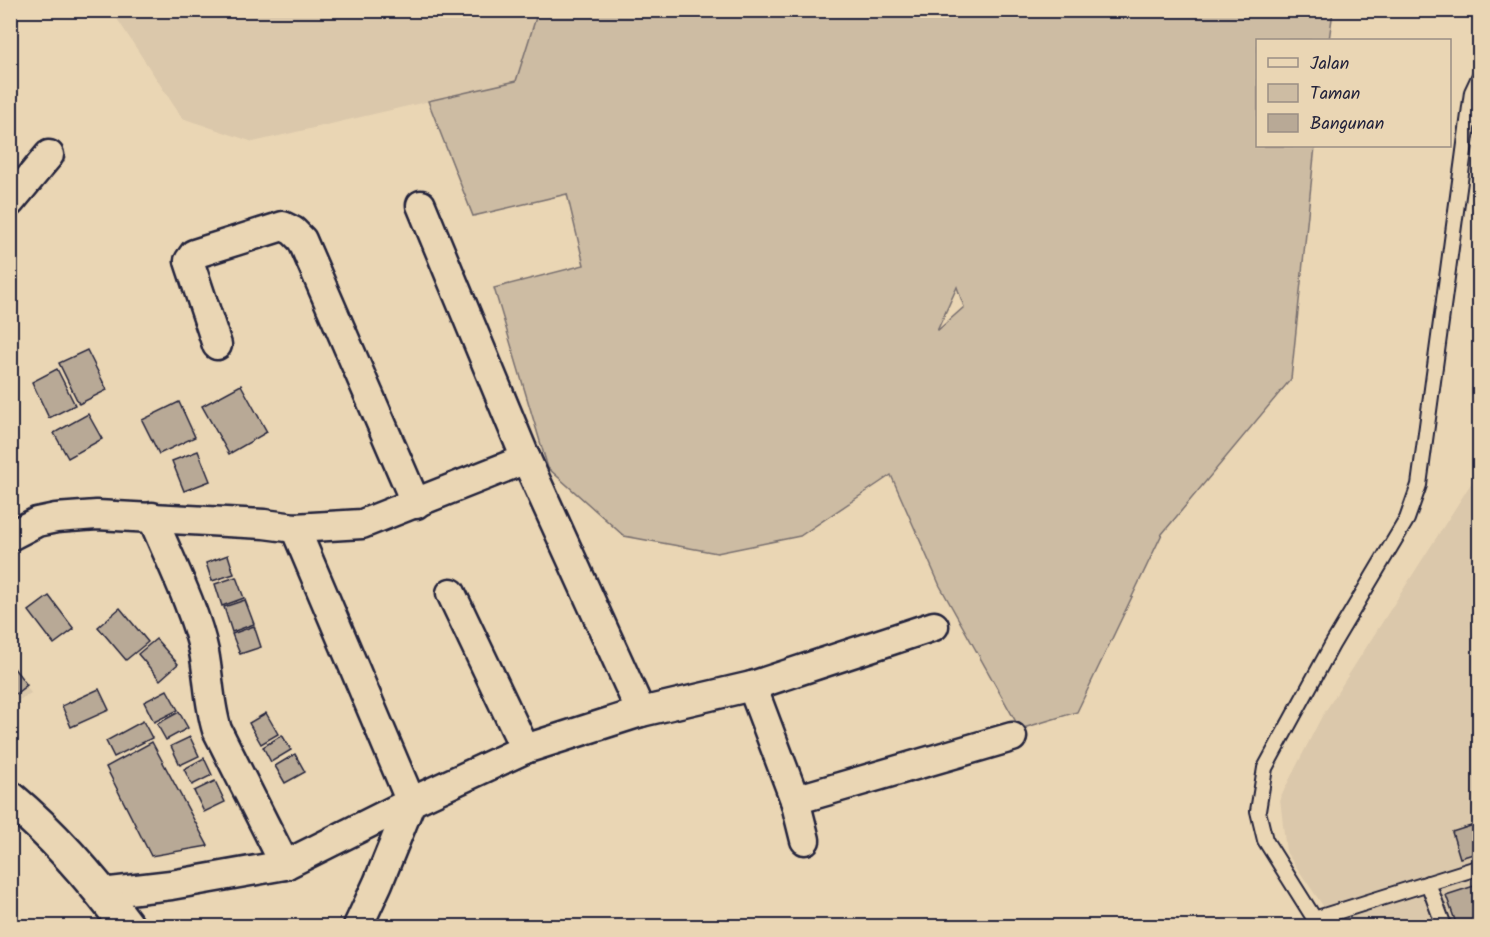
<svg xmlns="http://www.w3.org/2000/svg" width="1490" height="937" font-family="Kalam,sans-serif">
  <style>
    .built { fill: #dbc8ab }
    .green { fill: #cdbca3; stroke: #786f6f; stroke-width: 1.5; fill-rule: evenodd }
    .building { fill: #b8a996; stroke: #22223b; stroke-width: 1.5 }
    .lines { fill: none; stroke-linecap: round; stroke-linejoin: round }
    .lane-casing { stroke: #22223b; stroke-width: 18 }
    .street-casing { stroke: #22223b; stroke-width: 33 }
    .secondary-casing { stroke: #22223b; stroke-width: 38 }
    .lane { stroke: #ead6b4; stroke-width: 14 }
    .street { stroke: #ead6b4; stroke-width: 28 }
    .secondary { stroke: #ead6b4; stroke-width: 33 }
  </style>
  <rect width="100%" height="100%" fill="#ead6b4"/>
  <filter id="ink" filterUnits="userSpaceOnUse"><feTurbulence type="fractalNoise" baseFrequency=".0167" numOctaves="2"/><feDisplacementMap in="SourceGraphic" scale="12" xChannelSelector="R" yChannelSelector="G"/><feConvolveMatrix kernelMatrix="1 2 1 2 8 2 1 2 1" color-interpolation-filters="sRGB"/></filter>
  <g filter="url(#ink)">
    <!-- built -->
    <g class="built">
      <polygon points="112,11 538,11 516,81 253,142 182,118"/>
      <polygon points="1479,471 1479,926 1337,926 1286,852 1280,798 1321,718"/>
      <polygon points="10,665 31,693 11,705 10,705"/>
    </g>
    <!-- green -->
    <path class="green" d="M538,11H1333L1329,40H1258V146H1315L1291,379L1162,534L1077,712L1020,729L940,586L891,475L800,536L717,553L624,536L548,468L494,288L584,265L567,194L473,216L428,101L516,81ZM957,287L964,307L937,331Z"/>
    <!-- building -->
    <g class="building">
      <polygon points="87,350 107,390 79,404 59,363"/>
      <polygon points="57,369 75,405 49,418 32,382"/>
      <polygon points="241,385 267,432 229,454 202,406"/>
      <polygon points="179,402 195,437 159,454 142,420"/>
      <polygon points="88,414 102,439 68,458 54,433"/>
      <polygon points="198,451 210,481 184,491 172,461"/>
      <polygon points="228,555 234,574 212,581 206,563"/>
      <polygon points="236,577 244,598 222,606 215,584"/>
      <polygon points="49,596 74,629 54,644 29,611"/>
      <polygon points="245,600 254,624 232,632 224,607"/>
      <polygon points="120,608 148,642 126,660 98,627"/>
      <polygon points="254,626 261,647 240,654 232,634"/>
      <polygon points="156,639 178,664 160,680 138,654"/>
      <polygon points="10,663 27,685 10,698"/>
      <polygon points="99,689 109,710 71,727 62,706"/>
      <polygon points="167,690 178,710 154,722 144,702"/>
      <polygon points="179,712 188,728 166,740 157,724"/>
      <polygon points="266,713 278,734 261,744 249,723"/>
      <polygon points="143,721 152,738 114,757 106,741"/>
      <polygon points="282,735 291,750 271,762 263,747"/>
      <polygon points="190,737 199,756 180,765 171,746"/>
      <polygon points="152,742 208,846 151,856 106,767"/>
      <polygon points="295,754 305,772 285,783 275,766"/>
      <polygon points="204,758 212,775 192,785 184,769"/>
      <polygon points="215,781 225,802 204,812 194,791"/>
      <polygon points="1480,823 1480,852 1460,858 1452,832"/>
      <polygon points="1480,884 1480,926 1457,926 1446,895"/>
    </g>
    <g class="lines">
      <defs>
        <g id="lane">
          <polyline points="1428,883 1444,926"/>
          <polyline points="1314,919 1480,867"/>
          <polyline points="1319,926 1265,840 1258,811 1265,768 1332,645 1407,519 1419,485 1472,92 1480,75"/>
        </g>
        <g id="street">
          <polyline points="10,202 49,155"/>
          <polyline points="421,205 526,459 641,712"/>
          <polyline points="217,345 189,261 194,254 283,226 293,231 302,240 416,504"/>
          <path d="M152,517C169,558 195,609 204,652C209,678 209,705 217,730L285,865"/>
          <polyline points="10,536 37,522 56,518 97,515 264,524 295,528 362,524 526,459"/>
          <polyline points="451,593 525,749"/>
          <polyline points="752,686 795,800 1012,737"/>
          <polyline points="795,800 805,840"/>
          <polyline points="102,893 171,885 285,865 411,802 295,528"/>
          <polyline points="358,926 378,883 411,802 525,749 641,712 752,686 934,626"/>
        </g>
        <path id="secondary" d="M10,798C55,836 93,880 127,926"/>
      </defs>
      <!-- lane casing -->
      <use href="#lane" class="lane-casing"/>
      <!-- street casing -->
      <use href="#street" class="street-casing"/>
      <!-- secondary casing -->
      <use href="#secondary" class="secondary-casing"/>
      <!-- lane -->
      <use href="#lane" class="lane"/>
      <!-- street -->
      <use href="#street" class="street"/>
      <!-- secondary -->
      <use href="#secondary" class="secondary"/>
    </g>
  </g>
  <!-- margin -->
  <rect width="1490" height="937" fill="none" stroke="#ead6b4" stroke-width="36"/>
  <rect x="18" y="18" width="1454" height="901" fill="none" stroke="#22223b" stroke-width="2" filter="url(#ink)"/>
  <!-- legend -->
  <rect x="1256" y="39" width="195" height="108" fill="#ead6b4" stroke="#9a8e84" stroke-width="1.5"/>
  <rect x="1268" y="58" width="30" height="9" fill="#ead6b4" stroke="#9a8e84" stroke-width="1.5"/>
  <text x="1310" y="69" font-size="18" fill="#22223b">Jalan</text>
  <rect x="1268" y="84" width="30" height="18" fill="#cdbca3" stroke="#9a8e84" stroke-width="1.5"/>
  <text x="1310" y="99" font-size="18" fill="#22223b">Taman</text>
  <rect x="1268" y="114" width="30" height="18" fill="#b8a996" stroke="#9a8e84" stroke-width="1.5"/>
  <text x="1310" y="129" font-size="18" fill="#22223b">Bangunan</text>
</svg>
